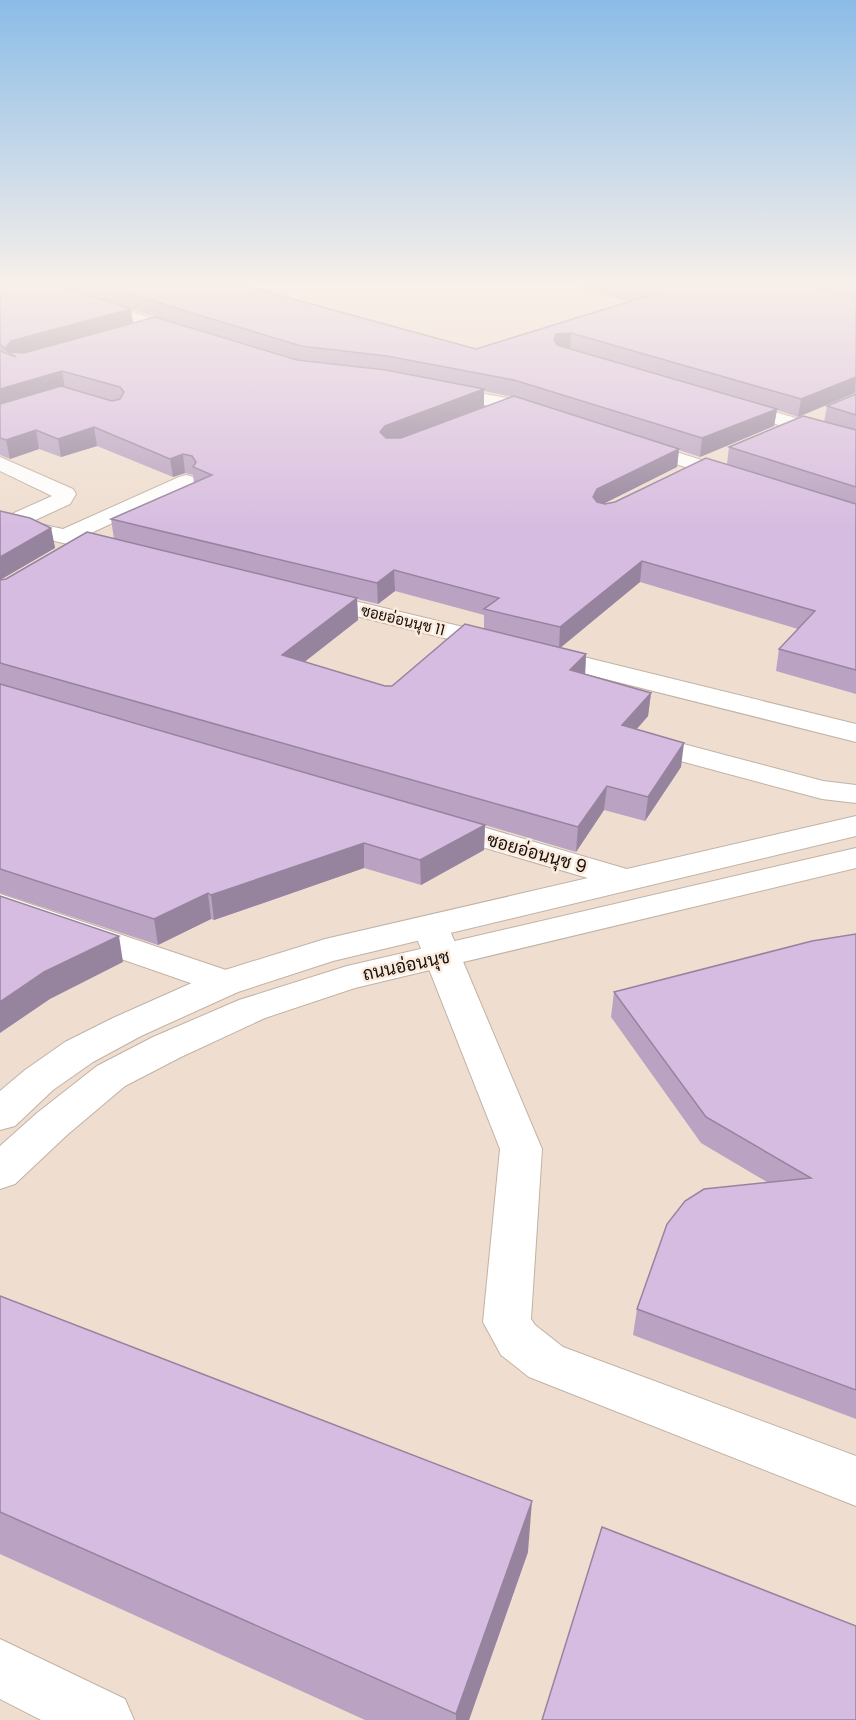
<svg xmlns="http://www.w3.org/2000/svg" width="856" height="1720" font-family="Poppins,Sarabun,sans-serif">
  <style>
    .lines { fill: none; stroke-linecap: round; stroke-linejoin: round }
    .minor-casing { stroke: #c1b2a4; stroke-width: 2 }
    .major-casing { stroke: #c1b2a4; stroke-width: 2 }
    .minor { fill: #fff; fill-rule: evenodd }
    .major { fill: #fff; fill-rule: evenodd }
    .wall { fill: #b9a2c2; fill-rule: evenodd }
    .shaded-wall { fill: #96849e }
    .building { fill: #d7bce1; stroke: #96849e; stroke-width: 1.5 }
    .labels { text-anchor: middle; dominant-baseline: central; stroke-width: 5; stroke-linejoin: round; paint-order: stroke }
    .far-street-label { font-size: 15px; fill: #16110c; stroke: #fcebdd }
    .street-label { font-size: 18px; fill: #16110c; stroke: #fcebdd }
  </style>
  <rect width="100%" height="100%" fill="#efded0"/>
  <g class="lines">
    <defs>
      <g id="minor">
        <polygon points="31,287 54,287 191,331 193,334 191,337 179,337 33,290"/>
        <polygon points="440,386 513,399 548,410 550,414 548,418 541,420 509,410 434,395 431,391 434,387"/>
        <polygon points="732,399 856,436 856,448 725,409 723,405 725,401"/>
        <polygon points="636,439 742,473 745,477 742,481 735,483 629,449 626,445 629,441"/>
        <polygon points="0,457 73,489 76,494 70,504 31,522 63,529 179,477 186,475 193,477 196,481 193,485 87,535 126,544 130,549 126,554 118,556 4,529 1,524 5,517 52,496 0,471"/>
        <polygon points="313,591 505,637 509,643 505,649 496,651 304,603 301,598 304,593"/>
        <polygon points="543,647 856,724 856,742 534,661 530,655 534,649"/>
        <polygon points="642,733 823,781 856,785 856,803 822,799 632,748 627,742 632,736"/>
        <polygon points="442,815 637,872 642,879 637,886 625,889 431,832 426,825 431,818"/>
        <polygon points="0,894 238,974 243,983 238,992 225,995 0,917"/>
        <polygon points="430,915 442,918 448,926 542,1149 531,1319 535,1325 563,1347 856,1456 856,1506 529,1377 501,1355 483,1322 500,1149 412,926 418,918"/>
        <polygon points="0,1639 125,1699 134,1720 41,1720 0,1699"/>
      </g>
      <g id="major">
        <polygon points="856,816 856,836 333,961 238,992 141,1036 93,1062 53,1090 15,1126 0,1130 0,1091 25,1070 65,1042 113,1018 212,974 325,939"/>
        <polygon points="856,848 856,868 355,988 265,1018 181,1057 125,1086 67,1135 15,1184 0,1189 0,1146 37,1113 97,1066 153,1037 239,1000 347,966"/>
      </g>
    </defs>
    <!-- minor casing -->
    <use href="#minor" class="minor-casing"/>
    <!-- major casing -->
    <use href="#major" class="major-casing"/>
    <!-- minor -->
    <use href="#minor" class="minor"/>
    <!-- major -->
    <use href="#major" class="major"/>
  </g>
  <!-- wall -->
  <g class="wall">
    <path d="M0,287L131,309L133,323L165,320L62,287H249L476,349L630,302L575,287H856V393H855L798,417L777,410L774,426L700,457L679,450L677,467L603,504L615,502L727,464L729,447L824,422L827,406L856,394V694L776,671L779,649L798,629L640,582L560,647L586,654L585,674L651,693L648,716L637,729L681,767L645,821L604,810L576,852L485,825L484,850L421,885L364,868L214,920L211,919L158,945L0,893V511L51,528L55,548L2,579H6L114,539L111,519L194,483L193,475L185,473L173,477L97,446L61,457L39,449L10,459L0,455ZM484,391L512,397L484,407ZM395,591L484,615V629L392,686H385L304,662L358,620L357,599L378,604Z"/>
    <polygon points="856,934 856,1419 633,1335 637,1309 767,1182 701,1143 611,1017 614,992"/>
    <polygon points="0,1296 528,1552 469,1720 365,1720 0,1554"/>
  </g>
  <!-- shaded-wall -->
  <g class="shaded-wall">
    <polygon points="131,309 133,325 15,357 9,352 11,360 9,352 6,347 11,341"/>
    <polygon points="571,333 570,349 555,350 554,340 556,334"/>
    <polygon points="62,371 65,388 0,407 0,389"/>
    <polygon points="856,377 855,393 798,417 801,399"/>
    <polygon points="484,389 484,407 385,444 380,432 385,426"/>
    <polygon points="777,409 774,426 700,457 702,438"/>
    <polygon points="94,427 97,446 61,457 58,439"/>
    <polygon points="36,430 39,449 10,459 6,440"/>
    <polygon points="679,449 677,467 595,508 593,497 597,489"/>
    <polygon points="183,454 185,473 173,477 170,459"/>
    <polygon points="51,528 55,548 0,580 0,557"/>
    <polygon points="642,561 640,582 559,649 560,627"/>
    <polygon points="394,570 395,591 378,604 377,583"/>
    <polygon points="357,598 358,620 284,678 282,655"/>
    <polygon points="586,654 585,676 570,670"/>
    <polygon points="651,693 648,716 619,749 622,725"/>
    <polygon points="684,743 681,767 645,821 648,797"/>
    <polygon points="607,786 604,810 576,852 578,827"/>
    <polygon points="485,825 484,850 421,885 420,860"/>
    <polygon points="364,843 364,868 214,920 211,895"/>
    <polygon points="208,893 211,919 158,945 154,919"/>
    <polygon points="119,936 123,962 50,999 0,1033 0,1002 44,972"/>
    <polygon points="532,1501 528,1552 469,1720 456,1720 456,1714"/>
  </g>
  <!-- building -->
  <g class="building">
    <polygon points="0,287 61,287 131,309 11,341 6,347 9,352 0,344"/>
    <polygon points="107,287 249,287 476,349 657,293 633,287 810,287 856,298 856,377 801,399 571,333 556,334 554,340 557,345 777,409 702,438 514,380 387,356 301,346"/>
    <polygon points="155,317 297,360 386,370 484,389 385,426 380,432 386,438 401,438 514,396 679,449 597,489 593,497 597,502 605,504 615,502 706,458 856,504 856,670 779,649 815,611 642,561 560,627 484,609 499,598 394,570 377,583 111,519 212,475 193,467 196,462 192,456 183,454 170,459 94,427 58,439 36,430 6,440 0,438 0,404 61,386 112,401 120,399 124,392 120,387 62,371 0,389 0,351 16,357 9,352 24,353"/>
    <polygon points="856,394 856,415 827,406"/>
    <polygon points="803,416 856,430 856,487 729,447"/>
    <polygon points="0,511 30,518 51,528 0,557"/>
    <polygon points="87,532 357,598 282,655 385,686 392,686 465,624 586,654 570,670 651,693 622,725 684,743 648,797 607,786 578,827 0,663 0,580 6,579"/>
    <polygon points="0,684 485,825 420,860 364,843 211,895 208,893 154,919 0,869"/>
    <polygon points="0,896 119,936 44,972 0,1002"/>
    <polygon points="856,934 856,1390 637,1309 667,1224 685,1201 704,1189 811,1178 706,1117 614,992 812,941"/>
    <polygon points="0,1296 532,1501 456,1714 0,1512"/>
    <polygon points="602,1527 856,1626 856,1720 542,1720"/>
  </g>
  <!-- sky -->
  <linearGradient id="sky" x2="0" y2="1"><stop stop-color="#8bbce7"/><stop offset="0.54" stop-color="#f8f0ea"/><stop offset="1" stop-color="#f8f0ea" stop-opacity="0"/></linearGradient>
  <rect width="856" height="528" fill="url(#sky)"/>
  <g class="labels">
    <!-- far-street labels -->
    <g class="far-street-label">
      <text transform="translate(403 620) rotate(14)">ซอยอ่อนนุช 11</text>
    </g>
    <!-- street labels -->
    <g class="street-label">
      <text transform="translate(537 853) rotate(16)">ซอยอ่อนนุช 9</text>
      <text transform="translate(406 965) rotate(-12)">ถนนอ่อนนุช</text>
    </g>
  </g>
</svg>
